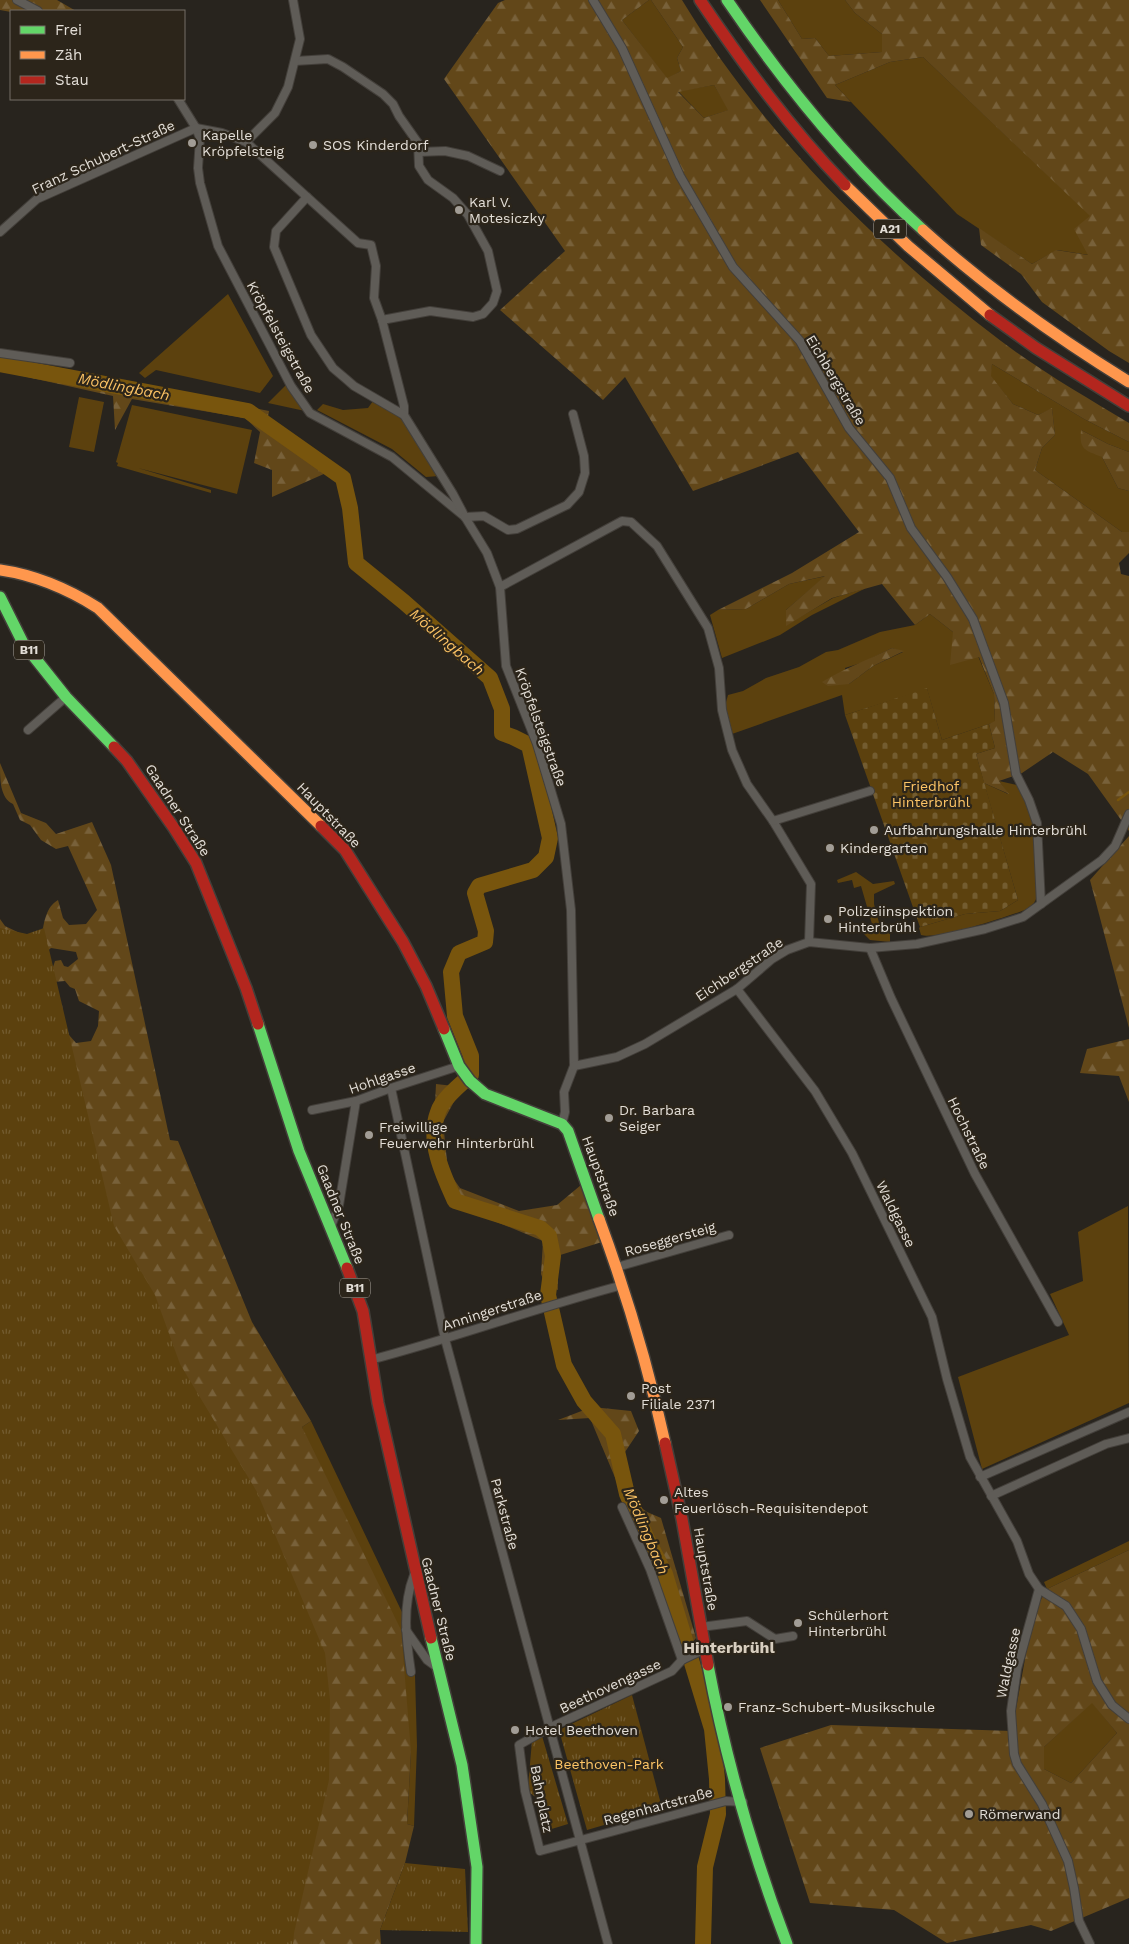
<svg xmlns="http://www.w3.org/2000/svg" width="1129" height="1944" font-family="'Work Sans',sans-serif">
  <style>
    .grass { fill: #5c410e; fill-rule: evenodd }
    .forest { fill: url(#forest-firs); fill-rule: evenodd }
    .cemetery { fill: url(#cemetery-stones) }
    .park { fill: url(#park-tufts) }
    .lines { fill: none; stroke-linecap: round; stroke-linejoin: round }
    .stream { stroke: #78550d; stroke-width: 2.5 }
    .river { stroke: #78550d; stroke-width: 16 }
    .street-casing { stroke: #433f3a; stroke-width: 10 }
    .fast-casing { stroke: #433f3a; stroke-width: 14 }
    .slow-casing { stroke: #433f3a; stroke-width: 14 }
    .jam-casing { stroke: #433f3a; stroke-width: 14 }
    .street { stroke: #5f5c57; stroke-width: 8 }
    .fast { stroke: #63d668; stroke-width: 11 }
    .slow { stroke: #ff974d; stroke-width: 11 }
    .jam { stroke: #b3261e; stroke-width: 11 }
    .poi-dot { fill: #a29d96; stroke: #2c251a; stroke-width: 2 }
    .labels { text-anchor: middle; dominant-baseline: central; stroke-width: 4.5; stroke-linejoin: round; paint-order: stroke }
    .shield { fill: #2c251a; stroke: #aca69e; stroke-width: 1 }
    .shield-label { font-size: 12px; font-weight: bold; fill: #e3ded7 }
    .poi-label { font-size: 14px; fill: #e3ded7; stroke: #2c251a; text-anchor: start }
    .street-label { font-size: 14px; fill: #e3ded7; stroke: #2c251a }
    .park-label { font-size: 14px; fill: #fec566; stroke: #2c251a }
    .water-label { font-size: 15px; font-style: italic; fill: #fbc264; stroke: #2c251a }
    .quarter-label { font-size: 16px; font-weight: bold; fill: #d8cebf; stroke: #2c251a }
  </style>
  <defs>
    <pattern id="forest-firs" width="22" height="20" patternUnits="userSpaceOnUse" patternTransform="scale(1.25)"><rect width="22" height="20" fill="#624719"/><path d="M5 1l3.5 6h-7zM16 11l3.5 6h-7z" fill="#78613a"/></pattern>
    <pattern id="cemetery-stones" width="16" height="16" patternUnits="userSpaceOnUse" patternTransform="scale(1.25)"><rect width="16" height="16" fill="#5c410e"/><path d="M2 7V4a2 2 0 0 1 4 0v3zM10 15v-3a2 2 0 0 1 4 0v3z" fill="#735c30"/></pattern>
    <pattern id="park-tufts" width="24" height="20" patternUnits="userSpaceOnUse" patternTransform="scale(1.25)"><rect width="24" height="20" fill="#5c410e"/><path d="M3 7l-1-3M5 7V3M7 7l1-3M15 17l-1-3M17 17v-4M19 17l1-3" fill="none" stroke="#735c30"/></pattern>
  </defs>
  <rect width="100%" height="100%" fill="#28241e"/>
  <!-- grass -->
  <g class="grass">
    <polygon points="649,0 651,0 683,47 677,58 681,71 667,79 622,20"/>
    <polygon points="778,0 845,0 855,13 882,34 882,52 829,56 815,38 802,39"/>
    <polygon points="923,57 1091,216 1089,255 1057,250 1032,264 957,214 835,85 890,62"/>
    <polygon points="714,85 729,110 704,118 678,91"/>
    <polygon points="228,294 273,376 260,393 156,370 145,378 139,373"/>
    <polygon points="992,364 1084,419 1129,442 1129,452 1108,444 1081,430 1102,457 1118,488 1129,491 1129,532 1122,532 1035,470 1042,448 1055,435 1052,409 1038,415 1013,404 990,376"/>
    <polygon points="287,384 305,411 268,403"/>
    <polygon points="79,397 104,402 94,452 69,447"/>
    <polygon points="373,401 398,415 411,431 439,476 426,477 392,449 317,410 323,404 343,410 368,408"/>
    <polygon points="132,405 252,430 237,494 138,468 211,490 211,493 117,466 118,463 116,462"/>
    <polygon points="826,576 786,610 786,625 833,598 866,588 812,615 780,635 722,658 710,615 718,610 746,609 789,584"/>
    <path d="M930,614L953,632L978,656L994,694L995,722L942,740L927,689L845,715L842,695L732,734L725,706L728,695L743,691L766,678L799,667L826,652L838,650L880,632L915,625ZM892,648L903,652L873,666L849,684L845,668L864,662Z"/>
    <path d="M999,781L1022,786L1037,823V897L1034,903L1028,909C1008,916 939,940 921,935L919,928L920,927L965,914L1000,911L1018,900L984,783L1008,794Z"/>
    <polygon points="856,872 873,884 894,881 895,884 874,894 874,904 881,930 890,932 890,942 870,940 864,934 874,931 861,886 854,888 852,880 838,883 837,880"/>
    <polygon points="1128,1206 1129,1403 982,1469 958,1377 1069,1335 1050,1294 1083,1281 1078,1232"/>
    <polygon points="311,1421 410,1629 415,1675 417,1746 414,1826 407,1824 411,1752 302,1427"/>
    <polygon points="1129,1541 1129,1550 1047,1589 1044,1582"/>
    <polygon points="1092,1702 1117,1733 1071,1783 1044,1769 1044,1747"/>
  </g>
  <!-- forest -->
  <g class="forest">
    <polygon points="0,0 57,0 76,11 11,12 0,10"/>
    <path d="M505,0H649L622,20L667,78L681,71L677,58L683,47L651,0H682C763,134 877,247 1001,341C1042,372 1086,397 1129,423V442L1084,419L992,364L991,376L1013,404L1038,415L1052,408L1055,435L1042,448L1035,470L1122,532H1129V553L1119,563L1121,574L1129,576V831L1088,774L1053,752L1022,773L999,781L1009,794L984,783L976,754L995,748L989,724L995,721L994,694L979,657L950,665L953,632L930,614L915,625L882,584L832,598L786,626V610L825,576L789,584L746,609L718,610L792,573L859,532L798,452L693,491L625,377L603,400L500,310L565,251L444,79L498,3ZM714,85L728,110L704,118L678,92Z"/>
    <polygon points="760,0 778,0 802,39 815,38 829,56 882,52 882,34 855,13 845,0 1129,0 1129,363 1109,351 1042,302 1021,274 981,245 979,228 1032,264 1056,250 1088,255 1074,229 1090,216 923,57 890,62 835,85 851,102 827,98"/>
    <polygon points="0,357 269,411 266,429 326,473 272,497 272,470 254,463 260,432 245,418 132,399 115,430 113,396 0,371"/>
    <path d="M1081,430L1108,444L1129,452V491L1118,488L1102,457C1085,450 1079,450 1081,430Z"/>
    <path d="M892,648L904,651L873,666L849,684L828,686L822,682C845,668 868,660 892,648Z"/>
    <path d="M0,763L21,813L46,823L56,834L92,822L111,865L170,1140L178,1141L252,1322L311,1421L302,1427L401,1630L411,1752L407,1824L414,1826L405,1863L380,1930L381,1944H0V919L5,926L28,937L42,935C44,922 46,907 58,900L63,918L69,925L86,924L97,910L68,846L56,849L41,840L30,825L20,820L13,804C0,798 0,780 0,763ZM51,948L76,952L78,959L68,967L64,966L61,960L55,961L44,994L47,993L53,982L65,981L70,987L75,989L79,1001L99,1011L98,1026L91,1041L76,1043L69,1035L65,1033L63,1037L53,1040L49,1036L35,1035L29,1028L24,1019L23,1036L8,1028L9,1021L5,1013C7,998 21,993 33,986L34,971L29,969L28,963L36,955L42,956Z"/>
    <polygon points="1129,836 1129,1028 1090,880"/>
    <polygon points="1129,1039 1129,1102 1119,1076 1080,1073 1087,1049"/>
    <polygon points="436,1084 462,1087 443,1122 448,1171 460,1188 519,1211 557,1205 581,1185 602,1242 557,1256 558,1290 545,1285 541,1274 543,1241 453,1204 442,1165 434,1125"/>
    <polygon points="592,1407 631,1411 639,1431 621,1458 631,1500 647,1512 661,1518 696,1638 687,1649 590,1418 558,1420"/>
    <path d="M1129,1550V1898L1051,1931L1031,1925L947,1943L894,1910L810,1903L760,1748L831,1725L1012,1731L1027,1648L1039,1603L1047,1589ZM1092,1703L1117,1733L1071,1783L1044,1769V1747Z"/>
  </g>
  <!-- cemetery -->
  <polygon class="cemetery" points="927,688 942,740 989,724 995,748 976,754 1018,900 1000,911 965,914 920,927 845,715"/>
  <!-- park -->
  <g class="park">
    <polygon points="0,928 27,934 44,928 114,1226 155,1295 180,1364 257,1492 325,1653 330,1700 329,1780 294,1933 293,1944 0,1944"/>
    <polygon points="632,1695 662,1808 587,1830 559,1730"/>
    <polygon points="542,1736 568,1824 545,1831 542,1827 544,1823 540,1821 542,1817 539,1815 541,1812 538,1810 540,1807 537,1806 539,1803 536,1801 537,1798 530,1793 528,1787 532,1741"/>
    <polygon points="405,1863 465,1869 468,1932 380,1930"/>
  </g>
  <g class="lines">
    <!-- stream -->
    <polyline class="stream" points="1118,800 1129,792"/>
    <!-- river -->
    <path class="river" d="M0,364L248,411L343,478L350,508L356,563L404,602L490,678L502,709V733L513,737L529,745L550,838L546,857L533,870L479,886L475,893L486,931L485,942L459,953L451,972L455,1016L471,1056V1075C461,1084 442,1099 438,1112C427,1141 443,1175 455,1201L540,1228L549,1236L553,1256L548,1295L564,1365L584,1401L613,1434L627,1494L648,1541L665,1574L712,1729L717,1779L718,1814L705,1867L703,1944"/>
    <defs>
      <g id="street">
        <polyline points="17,0 38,11"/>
        <polyline points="593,0 622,48 680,176 733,267 800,341 849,428 890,478 911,528 947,577 973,619 1004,703 1016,774 1029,800 1037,823 1041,904"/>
        <polyline points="295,61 328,59 343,67 383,94 393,104 399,116 418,143 419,166 428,180 453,198 468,215 488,251 497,291 493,303 483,314 473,317 430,311 382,320"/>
        <polyline points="178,99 196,128 200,138 198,168 200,183 218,246 291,386 310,413 392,457 465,517 487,553 500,587 506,666 537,744 561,824 571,910 574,1066 564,1092 565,1112 562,1124"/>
        <polyline points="196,128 222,133 246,142 358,243 371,245 376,266 374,298 382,320 404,406 404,415 453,494 463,513"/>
        <polyline points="246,142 275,113 288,87 300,39 293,0"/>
        <polyline points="419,152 445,151 468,156 500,171"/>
        <polyline points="307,197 276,231 274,247 311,335 333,368 346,379 354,386 404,415"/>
        <polyline points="0,232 37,199 196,128"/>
        <polyline points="0,353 70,363"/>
        <polyline points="465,517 484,516 508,530 517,529 567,505 579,492 585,473 584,456 573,414"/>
        <polyline points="500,587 622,521 631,522 657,546 708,628 719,668 722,710 732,750 747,784 773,821 811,884 809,942"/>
        <polyline points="28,730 66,697"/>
        <polyline points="773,821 870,791"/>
        <polyline points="870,948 891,998 975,1174 1058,1322"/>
        <polyline points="737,989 815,1091 852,1153 932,1317 947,1379 970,1457 1017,1541 1029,1574 1039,1589 1017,1669 1011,1711 1014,1754 1017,1764 1042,1804 1068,1861 1074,1888 1079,1921 1090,1944"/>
        <polyline points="574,1066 617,1057 645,1044 737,989 772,959 787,950 809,942 870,948 917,944 985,929 1023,917 1102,860 1115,846 1129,814"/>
        <polyline points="391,1088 445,1339 608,1944"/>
        <polyline points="312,1110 356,1101 391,1088 459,1066"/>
        <polyline points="330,1229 339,1205 356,1101"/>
        <polyline points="617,1267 729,1235"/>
        <path d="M370,1360C455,1338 538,1307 623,1285"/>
        <polyline points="980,1477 1129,1412"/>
        <polyline points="991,1496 1106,1444 1129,1438"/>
        <polyline points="622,1507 650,1569 682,1660"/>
        <polyline points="1039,1589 1066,1606 1081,1629 1097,1681 1112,1705 1129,1719"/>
        <polyline points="701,1627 747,1621 775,1639 793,1636"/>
        <polyline points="406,1630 427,1660 438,1668"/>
        <polyline points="705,1649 682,1660 672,1671 549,1728 519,1745 525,1791 540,1851 726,1801 743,1802"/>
        <path d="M411,1672C406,1639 402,1606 414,1575"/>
      </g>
      <g id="fast">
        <path d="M727,0C785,85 847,162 923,230"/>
        <polyline points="0,597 23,643 66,697 114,747"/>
        <polyline points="258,1024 299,1151 347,1268"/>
        <polyline points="444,1029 459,1066 470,1081 485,1094 562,1124 568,1131 599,1219"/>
        <polyline points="431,1638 462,1765 477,1867 476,1944"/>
        <path d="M708,1665C726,1760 753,1854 787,1944"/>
      </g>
      <g id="slow">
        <polyline points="845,185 908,246 990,315"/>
        <path d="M923,230C987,288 1056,337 1129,382"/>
        <path d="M0,570C35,575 68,589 98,608L321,826"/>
        <path d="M599,1219C626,1292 648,1366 665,1443"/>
      </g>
      <g id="jam">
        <path d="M700,0C744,65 790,128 845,185"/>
        <polyline points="990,315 1036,348 1129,406"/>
        <polyline points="114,747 127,761 174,828 196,863 246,988 258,1024"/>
        <polyline points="321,826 345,850 403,942 426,986 444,1029"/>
        <polyline points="347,1268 363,1311 378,1403 431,1638"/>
        <polyline points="665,1443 682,1519 708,1665"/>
      </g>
    </defs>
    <!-- street casing -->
    <use href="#street" class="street-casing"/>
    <!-- fast casing -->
    <use href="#fast" class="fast-casing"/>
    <!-- slow casing -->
    <use href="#slow" class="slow-casing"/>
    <!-- jam casing -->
    <use href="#jam" class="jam-casing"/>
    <!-- street -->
    <use href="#street" class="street"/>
    <!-- fast -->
    <use href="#fast" class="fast"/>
    <!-- slow -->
    <use href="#slow" class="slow"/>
    <!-- jam -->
    <use href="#jam" class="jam"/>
  </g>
  <!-- markers -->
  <g class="poi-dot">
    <circle cx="192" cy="143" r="5"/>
    <circle cx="313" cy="145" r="5"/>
    <circle cx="459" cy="210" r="5"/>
    <circle cx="874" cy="830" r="5"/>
    <circle cx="830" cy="848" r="5"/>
    <circle cx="828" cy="919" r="5"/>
    <circle cx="609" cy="1118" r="5"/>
    <circle cx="369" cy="1135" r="5"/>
    <circle cx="631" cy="1396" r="5"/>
    <circle cx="664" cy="1500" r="5"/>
    <circle cx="798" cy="1623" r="5"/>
    <circle cx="728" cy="1707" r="5"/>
    <circle cx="515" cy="1730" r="5"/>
    <circle cx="969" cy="1814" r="5"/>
  </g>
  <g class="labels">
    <!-- shield labels -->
    <g class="shield">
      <rect x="874" y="219.5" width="32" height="19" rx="4"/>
      <rect x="14" y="640.5" width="30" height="19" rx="4"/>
      <rect x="340" y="1278.5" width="30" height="19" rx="4"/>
    </g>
    <g class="shield-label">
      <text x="890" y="229">A21</text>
      <text x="29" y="650">B11</text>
      <text x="355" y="1288">B11</text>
    </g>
    <!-- poi labels -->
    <g class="poi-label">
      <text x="202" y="135">Kapelle<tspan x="202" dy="16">Kröpfelsteig</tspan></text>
      <text x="323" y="145">SOS Kinderdorf</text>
      <text x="469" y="202">Karl V.<tspan x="469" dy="16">Motesiczky</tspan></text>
      <text x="884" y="830">Aufbahrungshalle Hinterbrühl</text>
      <text x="840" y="848">Kindergarten</text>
      <text x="838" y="911">Polizeiinspektion<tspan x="838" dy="16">Hinterbrühl</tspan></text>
      <text x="619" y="1110">Dr. Barbara<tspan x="619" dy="16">Seiger</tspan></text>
      <text x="379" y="1127">Freiwillige<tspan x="379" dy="16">Feuerwehr Hinterbrühl</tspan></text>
      <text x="641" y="1388">Post<tspan x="641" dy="16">Filiale 2371</tspan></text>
      <text x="674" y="1492">Altes<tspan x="674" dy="16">Feuerlösch-Requisitendepot</tspan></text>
      <text x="808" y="1615">Schülerhort<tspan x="808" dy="16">Hinterbrühl</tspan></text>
      <text x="738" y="1707">Franz-Schubert-Musikschule</text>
      <text x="525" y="1730">Hotel Beethoven</text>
      <text x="979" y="1814">Römerwand</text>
    </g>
    <!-- street labels -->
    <g class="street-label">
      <text transform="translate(103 157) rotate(-25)">Franz Schubert-Straße</text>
      <text transform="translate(281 337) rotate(61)">Kröpfelsteigstraße</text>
      <text transform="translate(836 380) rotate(59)">Eichbergstraße</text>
      <text transform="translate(541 727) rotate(70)">Kröpfelsteigstraße</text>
      <text transform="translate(178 810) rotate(57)">Gaadner Straße</text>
      <text transform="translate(329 815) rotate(46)">Hauptstraße</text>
      <text transform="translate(739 969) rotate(-34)">Eichbergstraße</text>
      <text transform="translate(382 1078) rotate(-19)">Hohlgasse</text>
      <text transform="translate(969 1133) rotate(64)">Hochstraße</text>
      <text transform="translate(601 1176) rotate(70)">Hauptstraße</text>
      <text transform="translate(341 1214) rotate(68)">Gaadner Straße</text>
      <text transform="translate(896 1214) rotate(64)">Waldgasse</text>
      <text transform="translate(670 1239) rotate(-16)">Roseggersteig</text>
      <text transform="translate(492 1310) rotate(-18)">Anningerstraße</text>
      <text transform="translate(505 1514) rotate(75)">Parkstraße</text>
      <text transform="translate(706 1569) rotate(80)">Hauptstraße</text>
      <text transform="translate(439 1609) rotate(76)">Gaadner Straße</text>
      <text transform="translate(1008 1663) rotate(-78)">Waldgasse</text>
      <text transform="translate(610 1686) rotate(-25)">Beethovengasse</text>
      <text transform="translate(542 1799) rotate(79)">Bahnplatz</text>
      <text transform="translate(658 1806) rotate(-15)">Regenhartstraße</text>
    </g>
    <!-- park labels -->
    <g class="park-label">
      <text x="931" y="786">Friedhof<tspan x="931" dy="16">Hinterbrühl</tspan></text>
      <text x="609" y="1764">Beethoven-Park</text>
    </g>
    <!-- water labels -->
    <g class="water-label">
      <text transform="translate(124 387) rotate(11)">Mödlingbach</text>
      <text transform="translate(447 642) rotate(41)">Mödlingbach</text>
      <text transform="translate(646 1531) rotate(67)">Mödlingbach</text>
    </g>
    <!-- quarter labels -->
    <g class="quarter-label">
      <text x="729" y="1647">Hinterbrühl</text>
    </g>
  </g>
  <!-- legend -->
  <rect x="10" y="10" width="175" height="90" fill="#2c251a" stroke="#756f66"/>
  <rect x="20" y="26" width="25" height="8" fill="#63d668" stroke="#756f66"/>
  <text x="55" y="35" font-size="15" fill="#e3ded7">Frei</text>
  <rect x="20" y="51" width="25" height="8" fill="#ff974d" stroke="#756f66"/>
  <text x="55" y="60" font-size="15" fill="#e3ded7">Zäh</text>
  <rect x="20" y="76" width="25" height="8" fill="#b3261e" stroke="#756f66"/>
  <text x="55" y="85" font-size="15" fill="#e3ded7">Stau</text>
</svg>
